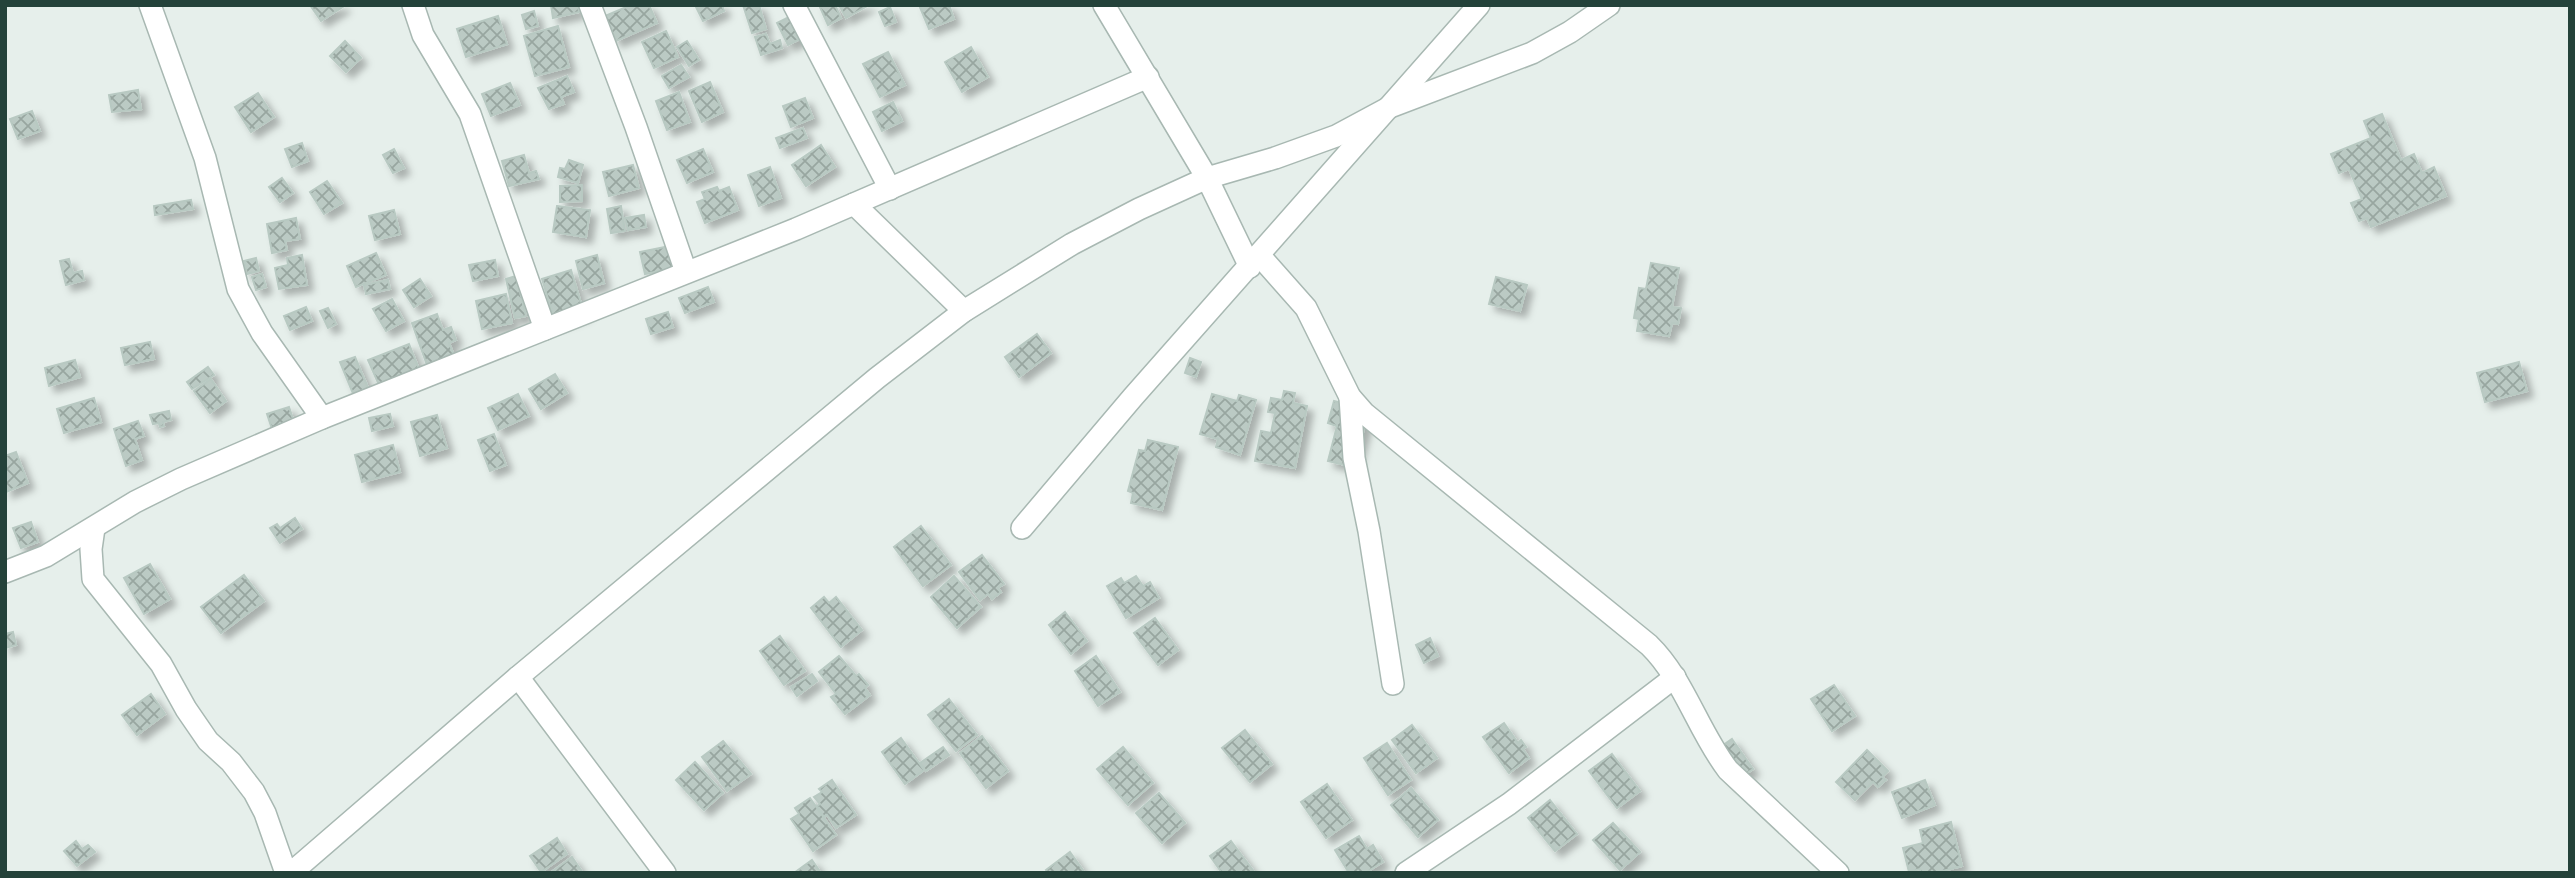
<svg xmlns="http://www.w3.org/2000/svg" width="2575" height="878" font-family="Rubik,sans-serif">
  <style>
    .building { fill: url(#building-cross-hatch); stroke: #b8c9c2; stroke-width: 2; filter: url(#shadow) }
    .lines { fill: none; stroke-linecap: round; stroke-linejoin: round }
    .street-casing { stroke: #a8b8b2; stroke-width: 24 }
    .street { stroke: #fff; stroke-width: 21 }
  </style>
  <defs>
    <pattern id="building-cross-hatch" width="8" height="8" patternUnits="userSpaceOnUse" patternTransform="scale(1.75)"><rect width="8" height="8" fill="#bbcac4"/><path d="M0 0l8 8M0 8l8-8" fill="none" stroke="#98a6a0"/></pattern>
    <filter id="shadow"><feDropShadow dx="6" dy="6" stdDeviation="3.5" flood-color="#0004"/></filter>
  </defs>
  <rect width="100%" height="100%" fill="#e6efeb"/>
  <!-- building -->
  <g class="building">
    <polygon points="310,5 343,5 344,6 321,21"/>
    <polygon points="551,5 578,5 579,12 553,18"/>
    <polygon points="631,5 649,5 657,23 616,41 605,16"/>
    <polygon points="695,5 722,5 724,11 703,21"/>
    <polygon points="743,5 759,5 766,29 752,33"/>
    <polygon points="819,5 835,5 841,18 828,25"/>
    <polygon points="839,5 869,5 846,18"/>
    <polygon points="919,5 949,5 954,19 929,29"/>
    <polygon points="890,7 896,22 885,26 879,12"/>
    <polygon points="534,11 538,26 526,29 522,15"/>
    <polygon points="498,16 507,44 466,57 457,29"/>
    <polygon points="791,16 802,38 788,45 777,23"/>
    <polygon points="558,26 569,67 535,76 524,36"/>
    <polygon points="666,31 678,57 654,68 642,42"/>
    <polygon points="766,34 770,44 780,40 782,48 761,55 755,37"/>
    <polygon points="345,41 361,58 346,72 330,56"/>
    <polygon points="687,41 699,60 689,66 677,47"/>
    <polygon points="971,47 988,77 962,92 945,62"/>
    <polygon points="888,52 905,85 880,97 863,64"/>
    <polygon points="681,65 689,77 669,88 662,76"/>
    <polygon points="567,76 574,92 561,97 564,104 549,109 538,88"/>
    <polygon points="710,82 723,112 702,122 689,91"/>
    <polygon points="510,83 520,105 491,116 482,94"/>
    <polygon points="138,90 141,109 112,112 109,95"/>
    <polygon points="679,92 690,122 667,130 656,101"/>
    <polygon points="258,93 274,117 251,132 235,107"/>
    <polygon points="805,98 813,118 791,127 783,106"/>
    <polygon points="893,102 902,121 882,131 873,112"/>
    <polygon points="32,111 40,131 18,139 10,119"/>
    <polygon points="2382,114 2401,160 2414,154 2422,173 2434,167 2446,196 2371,227 2367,218 2359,221 2351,203 2362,199 2349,169 2339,173 2331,154 2371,138 2364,121"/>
    <polygon points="803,128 807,138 780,148 776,138"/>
    <polygon points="302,143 308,161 292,167 285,149"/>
    <polygon points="821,145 835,167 806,186 792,165"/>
    <polygon points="394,149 404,168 393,173 383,155"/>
    <polygon points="703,149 713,172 687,183 677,160"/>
    <polygon points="524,155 529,173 536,171 539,179 509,186 502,161"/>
    <polygon points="569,160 583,165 578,183 558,177 560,168 565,169"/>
    <polygon points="633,165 639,188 609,196 603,172"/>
    <polygon points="770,167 781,198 759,206 748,175"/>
    <polygon points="282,178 293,193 280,202 269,187"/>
    <polygon points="327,181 342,203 324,214 310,192"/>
    <polygon points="582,185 582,201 560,202 560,186"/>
    <polygon points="717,187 719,191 729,187 738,210 705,223 697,202 705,199 702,192"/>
    <polygon points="191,200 193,209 155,215 154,206"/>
    <polygon points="557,206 590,210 586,237 553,232"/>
    <polygon points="621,206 625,231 611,233 607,209"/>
    <polygon points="394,210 400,234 375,240 369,216"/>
    <polygon points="644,215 646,227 628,230 625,218"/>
    <polygon points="296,218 300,239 285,241 287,250 272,253 267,224"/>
    <polygon points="670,246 675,268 645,274 640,252"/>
    <polygon points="376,253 386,275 356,287 347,266"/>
    <polygon points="302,255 307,285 279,289 275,268 288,265 287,258"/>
    <polygon points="597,255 604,283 583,289 576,261"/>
    <polygon points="256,258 259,271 247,274 244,261"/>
    <polygon points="69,259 73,273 82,271 84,280 66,285 60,261"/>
    <polygon points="495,260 498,276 473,281 469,265"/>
    <polygon points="1651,263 1679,268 1672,307 1681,308 1678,324 1672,323 1669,336 1637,331 1639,319 1634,318 1639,288 1646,289"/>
    <polygon points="571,270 584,313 555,322 542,279"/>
    <polygon points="262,274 266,287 256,290 252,277"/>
    <polygon points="516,276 526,316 515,318 506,279"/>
    <polygon points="1496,277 1527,285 1520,311 1489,304"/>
    <polygon points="420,279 431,296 414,307 403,290"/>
    <polygon points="388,280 390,289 366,294 364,285"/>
    <polygon points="708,287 714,302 685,313 679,298"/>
    <polygon points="506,294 512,323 482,329 476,301"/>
    <polygon points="392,299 404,321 386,331 373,309"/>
    <polygon points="306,307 312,321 290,330 284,316"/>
    <polygon points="328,308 336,324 328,328 320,311"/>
    <polygon points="668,312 673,327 651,334 646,319"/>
    <polygon points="437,314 443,330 451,327 456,340 449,343 454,355 427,365 412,323"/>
    <polygon points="1037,334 1051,353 1019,377 1005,357"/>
    <polygon points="150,342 154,359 125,365 121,348"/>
    <polygon points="409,344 419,369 379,385 368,360"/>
    <polygon points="355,357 369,390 354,396 340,362"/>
    <polygon points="1190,358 1201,362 1196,377 1185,373"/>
    <polygon points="75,360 80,377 49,386 45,368"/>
    <polygon points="2519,362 2527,391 2485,402 2477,373"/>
    <polygon points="208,367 214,375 192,389 187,382"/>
    <polygon points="555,374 567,393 541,409 529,389"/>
    <polygon points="211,379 226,401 210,413 194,391"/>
    <polygon points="1284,391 1295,393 1293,403 1307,406 1295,468 1255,461 1261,431 1271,433 1275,413 1268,412 1271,398 1282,400"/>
    <polygon points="518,394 529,416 498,430 488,408"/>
    <polygon points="1212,394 1237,401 1239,395 1256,400 1240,455 1216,447 1218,439 1200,434"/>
    <polygon points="94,398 101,422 64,433 57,409"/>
    <polygon points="1334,401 1369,410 1354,467 1328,461 1337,426 1328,423"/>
    <polygon points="289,407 295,425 273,432 267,414"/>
    <polygon points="169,411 171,420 163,422 164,426 160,427 159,423 153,424 150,415"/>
    <polygon points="390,414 393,426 372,431 369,418"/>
    <polygon points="437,415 447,448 420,456 411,422"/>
    <polygon points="138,421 144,436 135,439 142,460 126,466 114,429"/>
    <polygon points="494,434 506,465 490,471 478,440"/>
    <polygon points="1148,440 1178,447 1162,510 1131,503 1133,493 1128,491 1139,450 1145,451"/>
    <polygon points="393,445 400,472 362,482 355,455"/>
    <polygon points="16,452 28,483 6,492 5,456"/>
    <polygon points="295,518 302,529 280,543 270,528 277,524 280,528"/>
    <polygon points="31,522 38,542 21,548 13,528"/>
    <polygon points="921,526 951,565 923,586 894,547"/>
    <polygon points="982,555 1004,584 998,588 1001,592 992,599 988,594 980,600 959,572"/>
    <polygon points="150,564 170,599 144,614 124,578"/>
    <polygon points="244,575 264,601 221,633 201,607"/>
    <polygon points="954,576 981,607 957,628 931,597"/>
    <polygon points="1136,576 1143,586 1150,582 1159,598 1126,618 1107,586 1121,578 1124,583"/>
    <polygon points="824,597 829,603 836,597 862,630 841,647 811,608"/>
    <polygon points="1065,612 1087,641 1071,654 1049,625"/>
    <polygon points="1155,618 1178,650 1158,665 1134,633"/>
    <polygon points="13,632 16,645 5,648 5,634"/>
    <polygon points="780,636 805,671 784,685 760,651"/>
    <polygon points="1430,638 1438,656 1424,663 1416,645"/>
    <polygon points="839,656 856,676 859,674 868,685 865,688 870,695 845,714 831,697 836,694 819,672"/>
    <polygon points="1096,656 1120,692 1098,706 1075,671"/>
    <polygon points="812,674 817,681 797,696 791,687"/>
    <polygon points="1834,685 1855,716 1832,731 1811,699"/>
    <polygon points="151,694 165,714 137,735 122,715"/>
    <polygon points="949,699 977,735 956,751 928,715"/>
    <polygon points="1504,723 1518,743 1521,740 1526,747 1523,749 1529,758 1509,773 1483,737"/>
    <polygon points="1412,725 1437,758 1416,773 1392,740"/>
    <polygon points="1245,730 1272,764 1250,782 1222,748"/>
    <polygon points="982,736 1008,771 986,788 960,753"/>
    <polygon points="901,738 924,770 905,784 882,752"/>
    <polygon points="1732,739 1753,769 1733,783 1712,753"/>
    <polygon points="723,741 751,774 727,791 702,757"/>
    <polygon points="1387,743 1411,780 1388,795 1364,758"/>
    <polygon points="943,747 949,755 926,771 920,763"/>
    <polygon points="1123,747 1153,783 1128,805 1097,769"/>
    <polygon points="1867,750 1888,771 1882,777 1886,780 1878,787 1873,782 1855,800 1836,782"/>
    <polygon points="1612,754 1640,791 1617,808 1589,771"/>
    <polygon points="695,762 723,793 704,810 676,780"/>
    <polygon points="832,780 856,815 836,828 827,815 824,817 817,806 820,804 814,797 822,792 819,789"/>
    <polygon points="1925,780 1935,805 1902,818 1892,792"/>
    <polygon points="1327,784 1352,820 1326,838 1301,802"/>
    <polygon points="1411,788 1438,820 1418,837 1391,805"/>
    <polygon points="1159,793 1185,823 1162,843 1136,813"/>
    <polygon points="810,798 836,835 813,851 791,819 799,814 795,808"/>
    <polygon points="1550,800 1577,834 1555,851 1528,818"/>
    <polygon points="1951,822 1962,866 1935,873 1921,873 1920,869 1909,872 1903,848 1923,843 1920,830"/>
    <polygon points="1613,823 1640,852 1620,870 1593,840"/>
    <polygon points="1359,836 1367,849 1373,845 1383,862 1365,873 1349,873 1335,850"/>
    <polygon points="557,838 567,854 541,872 530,856"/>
    <polygon points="76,841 82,849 88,845 95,852 77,866 64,851"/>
    <polygon points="1231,841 1255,873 1222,873 1210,856"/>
    <polygon points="1070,852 1085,873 1048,873 1046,870"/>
    <polygon points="572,857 583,873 555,873 553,871"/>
    <polygon points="812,860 821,873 794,873"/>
  </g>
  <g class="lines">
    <defs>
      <g id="street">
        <polyline points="150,5 205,158 238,289 262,333 322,418"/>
        <polyline points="413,5 423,35 470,114 545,329"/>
        <polyline points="590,5 636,127 686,272"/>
        <polyline points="794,5 890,189"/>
        <polyline points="1104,5 1207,178 1250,267"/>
        <polyline points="854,204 964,311"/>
        <path d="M1260,256L1306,308L1350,397L1364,413L1649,645C1684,679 1698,731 1728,770L1838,873"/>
        <polyline points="1350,397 1354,458 1369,531 1393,684"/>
        <polyline points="94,528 91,549 93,579 161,664 186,709 208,741 231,762 254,792 265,813 286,873"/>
        <polyline points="1022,528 1133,397 1479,5"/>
        <polyline points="5,572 46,556 135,502 181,479 322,418 796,229 1148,77"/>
        <polyline points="518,677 665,873"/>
        <polyline points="291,873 518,677 877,378 964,311 1072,244 1139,209 1207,178 1275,158 1336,136 1390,107 1532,53 1570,32 1609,5"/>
        <polyline points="1406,873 1509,804 1675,677"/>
      </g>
    </defs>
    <!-- street casing -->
    <use href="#street" class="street-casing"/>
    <!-- street -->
    <use href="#street" class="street"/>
  </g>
  <!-- border -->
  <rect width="2575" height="878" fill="none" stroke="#24423a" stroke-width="14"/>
</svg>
